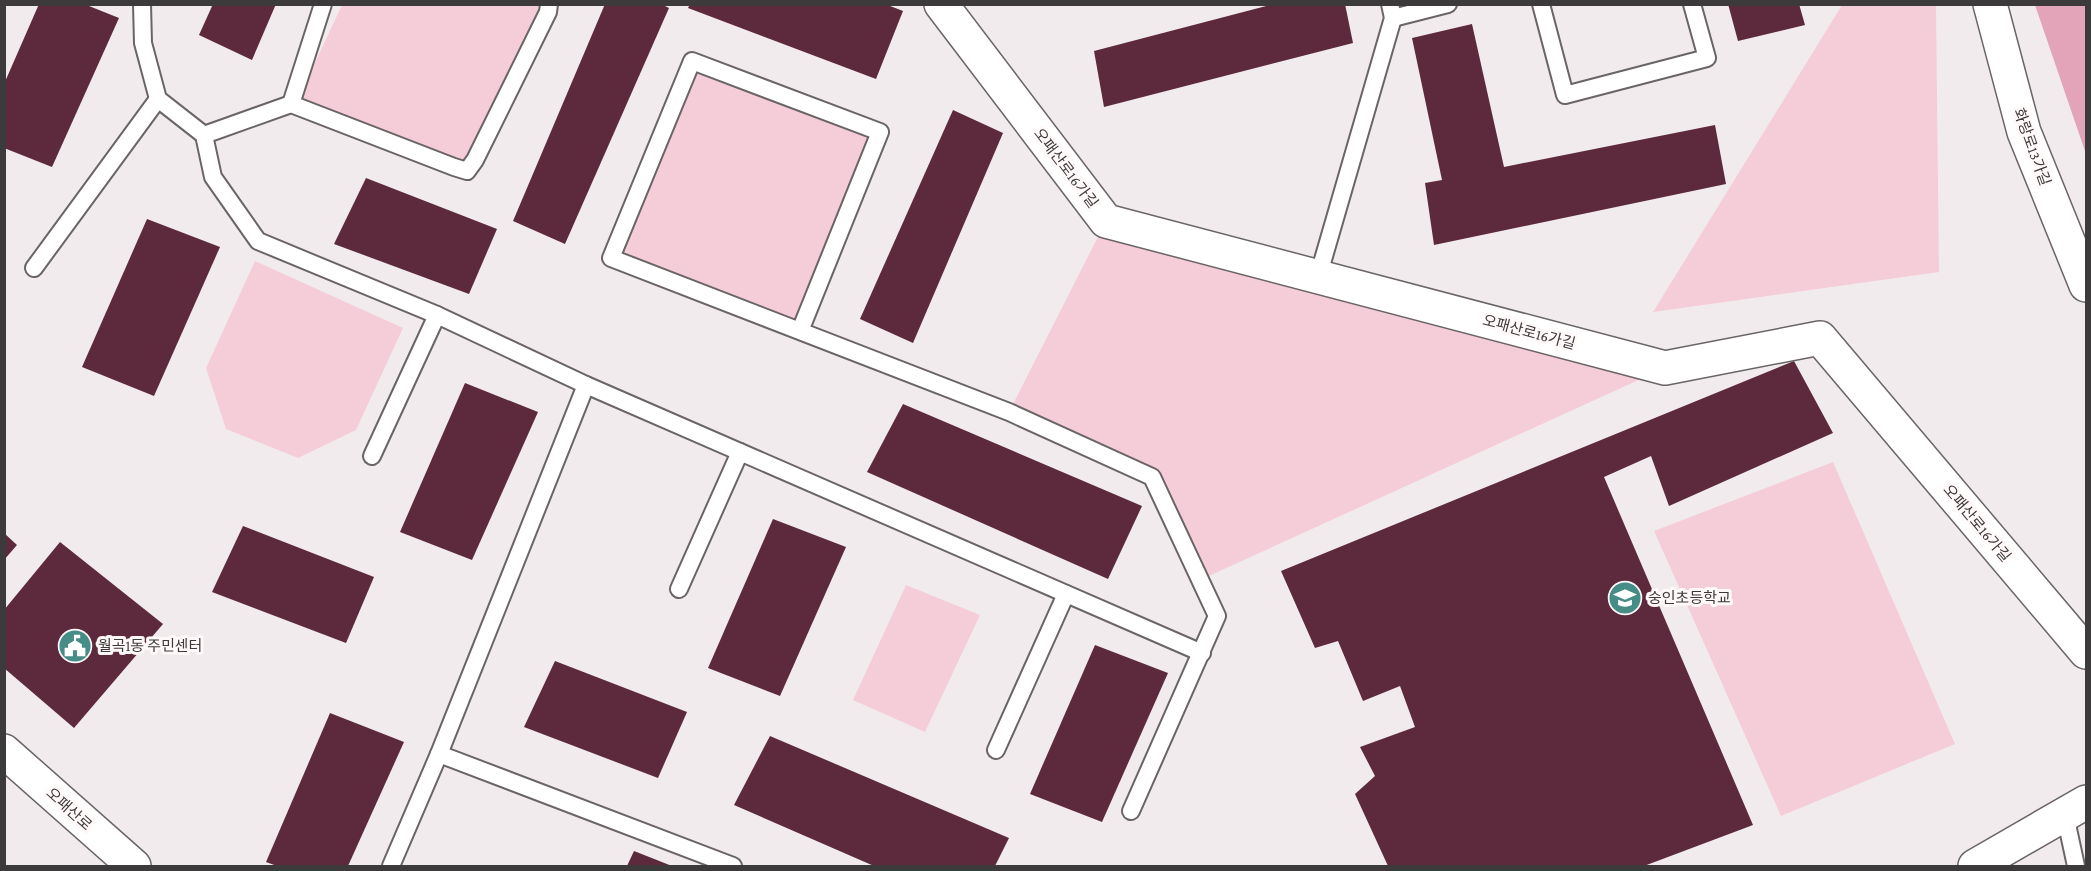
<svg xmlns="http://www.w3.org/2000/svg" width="2091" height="871" font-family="'Crimson Pro','Noto Sans KR',serif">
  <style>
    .green { fill: #f5cdd9 }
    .forest { fill: #e3a4b9 }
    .building { fill: #5d293d }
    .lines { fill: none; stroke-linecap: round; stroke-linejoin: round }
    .service-casing { stroke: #6a6466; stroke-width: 20 }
    .minor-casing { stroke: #6a6466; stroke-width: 36 }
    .secondary-casing { stroke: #6a6466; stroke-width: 36 }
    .service { stroke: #fff; stroke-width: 16 }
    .minor { stroke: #fff; stroke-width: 33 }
    .secondary { stroke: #fff; stroke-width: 33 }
    .labels { text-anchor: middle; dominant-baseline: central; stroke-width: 6; stroke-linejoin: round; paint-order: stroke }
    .street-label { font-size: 15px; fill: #3c3a3a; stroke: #fff9fa }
    .poi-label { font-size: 15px; fill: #3c3a3a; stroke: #fff9fa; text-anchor: start }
  </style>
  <rect width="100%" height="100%" fill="#f2ebed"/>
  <!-- green -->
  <g class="green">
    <polygon points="342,5 545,5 466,168 297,101"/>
    <polygon points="1842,5 1936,5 1939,272 1653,312"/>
    <polygon points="692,61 880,132 800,331 611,258"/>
    <polygon points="1106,221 1665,368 1200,580 1152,477 1009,412"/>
    <polygon points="255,261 403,328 356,430 298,458 226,429 206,368"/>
    <polygon points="1833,462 1955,744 1781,816 1654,531"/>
    <polygon points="906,585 980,615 925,732 853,700"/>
  </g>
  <!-- forest -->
  <polygon class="forest" points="2035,5 2086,5 2086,154"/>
  <!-- building -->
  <g class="building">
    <polygon points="39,4 84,4 119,18 52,167 4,148 4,84"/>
    <polygon points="213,4 276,4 252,60 199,35"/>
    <polygon points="605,4 661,4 669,8 565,244 513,221"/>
    <polygon points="690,4 885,4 903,11 876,79 688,8"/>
    <polygon points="1274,4 1345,4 1353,43 1104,107 1094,51"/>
    <polygon points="1728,4 1799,4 1805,25 1738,41"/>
    <polygon points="1472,24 1504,167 1715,125 1726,184 1434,245 1425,183 1442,180 1412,38"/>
    <polygon points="953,110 1003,133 913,343 860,319"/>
    <polygon points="366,178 497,229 469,294 334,244"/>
    <polygon points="147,219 220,247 154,396 82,367"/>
    <polygon points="1794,361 1833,433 1669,506 1651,456 1604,477 1753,825 1644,866 1388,866 1355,794 1375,776 1360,747 1415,727 1400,686 1363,701 1338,641 1315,648 1281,571"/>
    <polygon points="465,383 538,412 472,560 400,532"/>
    <polygon points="903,404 1142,506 1108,579 867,472"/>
    <polygon points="773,519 846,547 780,696 708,668"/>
    <polygon points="243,526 374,577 346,643 212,592"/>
    <polygon points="4,533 17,545 4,560"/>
    <polygon points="60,542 163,624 74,728 4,668 4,610"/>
    <polygon points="1095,645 1168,673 1102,822 1030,794"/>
    <polygon points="555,661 687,712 658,778 524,727"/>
    <polygon points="330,713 404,742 348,866 277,866 266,862"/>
    <polygon points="770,736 1009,838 995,866 874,866 734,805"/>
    <polygon points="634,851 672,866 627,866"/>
  </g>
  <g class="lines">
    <defs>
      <g id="service">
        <polyline points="142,4 143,43 158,99 204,135 213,177 258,241 437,315 586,385 1202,653"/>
        <polyline points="1541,4 1565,95 1707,58 1692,4"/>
        <polyline points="1393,18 1448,4"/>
        <polyline points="291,104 323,4"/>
        <polyline points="204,135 291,104 454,167 467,171 475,160 548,12 549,4"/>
        <polyline points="34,268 158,99"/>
        <polyline points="1318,277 1393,18 1390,4"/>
        <polyline points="800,331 880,132 692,61 611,258 1009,412 1152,477 1217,616 1131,811"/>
        <polyline points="372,456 437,315"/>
        <polyline points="679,589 740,452"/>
        <polyline points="996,750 1066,594"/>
        <polyline points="439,754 733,866"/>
        <polyline points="2065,815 2076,866"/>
        <polyline points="391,866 439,754 586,385"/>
      </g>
      <g id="minor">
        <polyline points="941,4 1106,221 1665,368 1820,338 2086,652"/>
        <polyline points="1990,4 2024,132 2086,285"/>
        <polyline points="1975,866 2086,802"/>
      </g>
      <polyline id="secondary" points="4,751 134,866"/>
    </defs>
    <!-- service casing -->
    <use href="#service" class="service-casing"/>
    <!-- minor casing -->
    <use href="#minor" class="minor-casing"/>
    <!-- secondary casing -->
    <use href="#secondary" class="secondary-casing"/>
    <!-- service -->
    <use href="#service" class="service"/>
    <!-- minor -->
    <use href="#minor" class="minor"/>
    <!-- secondary -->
    <use href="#secondary" class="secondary"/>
  </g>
  <!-- icons -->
  <defs>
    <symbol id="school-disc" viewBox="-11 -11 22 22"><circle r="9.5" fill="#468d87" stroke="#fff9fa"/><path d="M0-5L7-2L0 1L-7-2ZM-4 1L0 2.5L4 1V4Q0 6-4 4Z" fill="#fff"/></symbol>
    <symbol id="civic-disc" viewBox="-11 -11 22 22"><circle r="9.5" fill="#468d87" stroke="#fff9fa"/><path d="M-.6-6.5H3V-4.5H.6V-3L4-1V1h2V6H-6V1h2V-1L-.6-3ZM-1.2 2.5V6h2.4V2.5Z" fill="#fff"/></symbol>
  </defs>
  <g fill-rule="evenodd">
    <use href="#school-disc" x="1606" y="579" width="38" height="38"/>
    <use href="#civic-disc" x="56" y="627" width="38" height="38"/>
  </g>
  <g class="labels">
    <!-- street labels -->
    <g class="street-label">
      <text transform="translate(2032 147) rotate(70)">화랑로13가길</text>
      <text transform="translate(1066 168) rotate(53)">오패산로16가길</text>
      <text transform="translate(1529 332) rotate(15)">오패산로16가길</text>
      <text transform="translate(1977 523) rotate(50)">오패산로16가길</text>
      <text transform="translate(69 809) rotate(42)">오패산로</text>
    </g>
    <!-- poi labels -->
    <g class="poi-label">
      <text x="1648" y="598">숭인초등학교</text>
      <text x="98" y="646">월곡1동 주민센터</text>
    </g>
  </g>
  <!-- border -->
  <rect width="2091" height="871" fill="none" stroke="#3c3a3a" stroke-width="12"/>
</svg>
